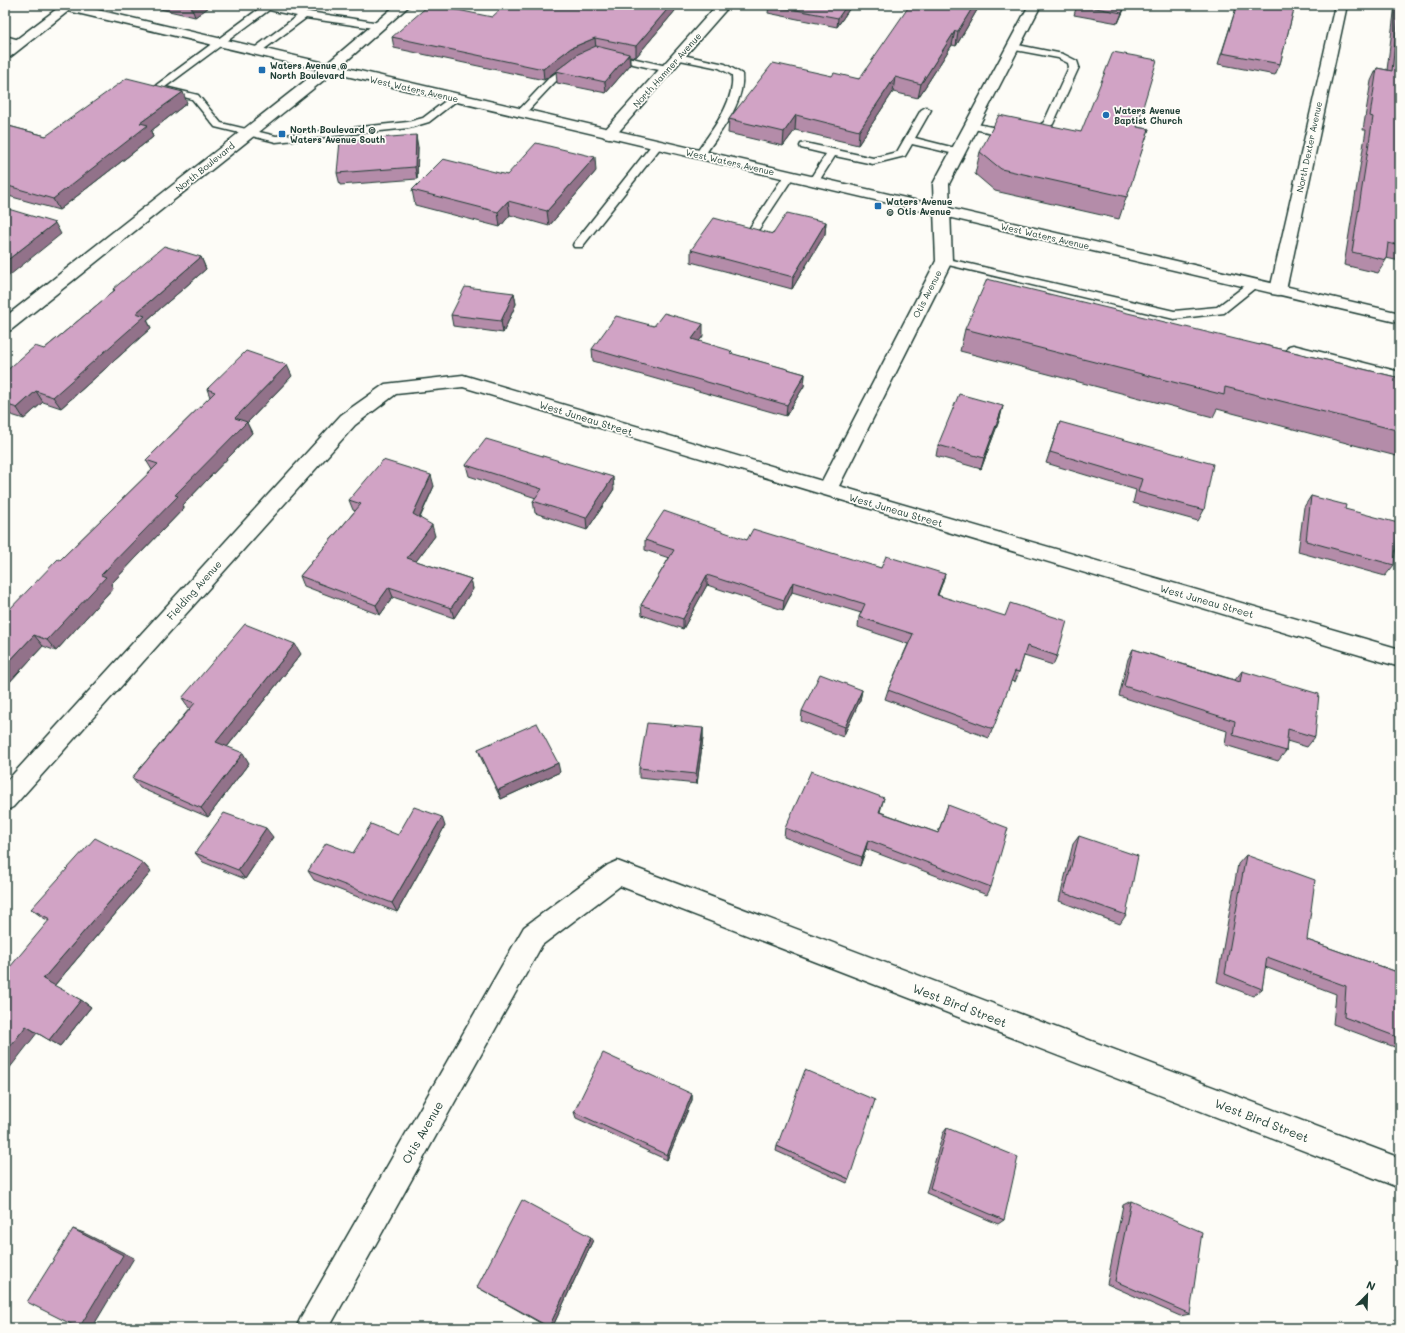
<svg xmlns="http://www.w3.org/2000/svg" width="1405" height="1333" font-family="Mali,sans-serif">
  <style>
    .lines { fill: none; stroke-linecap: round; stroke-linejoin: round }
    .service-casing { stroke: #1f3d34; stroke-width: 3 }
    .minor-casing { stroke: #1f3d34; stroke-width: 3 }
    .tertiary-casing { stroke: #1f3d34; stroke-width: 3 }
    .secondary-casing { stroke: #1f3d34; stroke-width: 3 }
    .service { fill: #fdfcf7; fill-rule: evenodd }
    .minor { fill: #fdfcf7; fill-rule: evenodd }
    .tertiary { fill: #fdfcf7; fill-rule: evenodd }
    .secondary { fill: #fdfcf7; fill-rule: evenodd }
    .wall { fill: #b48ca9; stroke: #1f3d34 }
    .shaded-wall { fill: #92728a; stroke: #1f3d34 }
    .building { fill: #d1a3c5; stroke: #1f3d34 }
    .poi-dot { fill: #1f6fb2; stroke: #fdfcf7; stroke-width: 1.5 }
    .labels { text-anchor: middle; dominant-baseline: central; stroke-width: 3.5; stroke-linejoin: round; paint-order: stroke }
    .far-poi-label { font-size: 9px; font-weight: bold; fill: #1f3d34; stroke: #fdfcf7; text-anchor: start }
    .far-street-label { font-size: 9px; fill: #1f3d34; stroke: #fdfcf7 }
    .street-label { font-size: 10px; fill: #1f3d34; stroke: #fdfcf7 }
    .near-street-label { font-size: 12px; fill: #1f3d34; stroke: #fdfcf7 }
  </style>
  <rect width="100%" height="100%" fill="#fdfcf7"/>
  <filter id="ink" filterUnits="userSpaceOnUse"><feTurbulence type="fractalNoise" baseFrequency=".025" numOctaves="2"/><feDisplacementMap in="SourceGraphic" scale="8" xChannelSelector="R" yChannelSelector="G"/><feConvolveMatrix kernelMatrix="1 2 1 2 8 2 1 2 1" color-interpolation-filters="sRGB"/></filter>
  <g filter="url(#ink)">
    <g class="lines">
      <defs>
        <g id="service">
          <polygon points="264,5 380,23 384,26 380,29 306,18 259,53 253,53 251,51 253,49 297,16 269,10 165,87 198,95 221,123 276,136 408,122 423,118 452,96 458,96 460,98 429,122 409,128 276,142 215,127 192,99 155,90 153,88 155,86"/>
          <polygon points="5,36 23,41 25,43 20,46 5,42"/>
          <polygon points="1013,44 1063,54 1077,61 1079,67 1053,124 1041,134 1026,138 1016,138 969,128 967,126 969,124 972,123 1016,132 1033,130 1044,122 1069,67 1068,63 1058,58 1010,49 1008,47"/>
          <polygon points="610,53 671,67 673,69 668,72 607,58 605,56 607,54"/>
          <path d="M678,54L725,64L742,74C745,104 720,131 705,155L700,158L695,155C710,132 735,104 732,75L719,68L675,59L673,57Z"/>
          <polygon points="573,61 578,64 576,66 555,82 523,116 517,116 515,114 517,112 549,78"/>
          <polygon points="926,107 931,110 915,138 963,150 964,152 963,154 959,155 912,144 905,156 873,164 835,156 817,184 813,185 808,182 826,154 801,148 800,146 801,144 805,143 873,158 897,152 921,110"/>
          <polygon points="657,142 661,143 662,145 661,147 582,247 574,247 573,245 574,243 653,143"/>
          <polygon points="789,173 794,176 759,229 754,232 750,231 749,229 785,174"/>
          <polygon points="944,258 1174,311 1217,307 1250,282 1258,282 1260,284 1224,313 1174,319 940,263 938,261 940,259"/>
          <polygon points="1293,345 1400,372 1400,380 1289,352 1287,349 1289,346"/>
        </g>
        <g id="minor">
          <polygon points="62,5 76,5 10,57 5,58 5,48"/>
          <polygon points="717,5 730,5 614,137 609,138 604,137 602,134 604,131"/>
          <polygon points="1029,5 1041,5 949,184 952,261 839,486 1400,649 1400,667 463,387 396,394 355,425 13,807 5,811 5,783 341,415 385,384 463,375 822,481 936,261 933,184"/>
          <polygon points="1335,5 1347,5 1286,290 1284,294 1278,295 1272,294 1270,290"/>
          <polygon points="617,861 1400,1158 1400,1188 620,886 542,945 329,1328 296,1328 301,1317 524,927 608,865"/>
        </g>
        <polygon id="tertiary" points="396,5 410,5 334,72 11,330 5,332 5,317 324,66"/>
        <polygon id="secondary" points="54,5 76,5 1400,313 1400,323 60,9 55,8"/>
      </defs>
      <!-- service casing -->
      <use href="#service" class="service-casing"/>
      <!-- minor casing -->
      <use href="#minor" class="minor-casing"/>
      <!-- tertiary casing -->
      <use href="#tertiary" class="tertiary-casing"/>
      <!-- secondary casing -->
      <use href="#secondary" class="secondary-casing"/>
      <!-- service -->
      <use href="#service" class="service"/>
      <!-- minor -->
      <use href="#minor" class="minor"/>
      <!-- tertiary -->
      <use href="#tertiary" class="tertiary"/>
      <!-- secondary -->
      <use href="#secondary" class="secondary"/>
    </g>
    <!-- wall -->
    <g class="wall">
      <polygon points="143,5 212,5 195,17"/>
      <polygon points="680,5 636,57 630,56 630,65 606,93 557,83 556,71 572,59 544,80 394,48 392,37 492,17"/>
      <polygon points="769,5 852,5 837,27 768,13"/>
      <polygon points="980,5 956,46 952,45 918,98 893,92 858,145 795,130 783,146 728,133 729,119 832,76 859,79"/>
      <polygon points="1077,5 1126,5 1118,23 1074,15"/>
      <polygon points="1237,5 1295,5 1280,64 1275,75 1218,64"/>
      <polygon points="1395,5 1400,5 1400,261 1386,258 1386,260 1378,273 1344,265 1366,130 1363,130 1371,81 1377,68 1387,70"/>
      <polygon points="187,103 151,131 153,137 59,210 5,195 5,125 46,136"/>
      <polygon points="1137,127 1149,129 1119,219 995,191 975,174 980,152 1081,132"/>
      <polygon points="418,147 417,179 340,185 337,173"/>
      <polygon points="596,171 549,226 510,215 500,227 415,205 412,190 507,175"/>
      <polygon points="826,222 825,234 792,289 691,262 691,250"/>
      <polygon points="201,257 206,269 147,320 151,328 61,408 43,402 24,419 5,413 5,372 44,349 114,291 113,289"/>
      <polygon points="514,293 516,304 503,333 453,326 451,315"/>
      <polygon points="654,326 703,336 699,341 732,354 805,374 804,386 786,416 593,361 592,349"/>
      <polygon points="965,329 1260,345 1260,344 1400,378 1400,457 1217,409 1213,417 960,351"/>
      <polygon points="292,376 247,423 252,433 183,505 184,508 111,584 113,588 56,651 43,646 5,687 5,614 152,470 146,460 210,397 207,389"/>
      <polygon points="1003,406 1000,418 981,469 936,456 938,445"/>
      <polygon points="1060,422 1204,510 1198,521 1133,503 1136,490 1046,463"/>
      <polygon points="466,465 614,489 587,530 535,513 533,501 536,498 469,476"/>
      <polygon points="434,486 420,518 435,536 416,561 471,579 473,589 454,618 393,597 380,615 304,586 300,576 355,511 353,510 349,500"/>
      <polygon points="1311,496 1345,509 1394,565 1385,576 1298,552 1304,507"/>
      <polygon points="645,540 747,540 881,568 945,574 942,584 938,595 1057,656 1053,665 1024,656 1019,672 1015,682 1011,681 989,738 885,699 888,690 908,644 858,627 859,617 861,613 792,592 783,610 707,585 683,629 642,615 641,605 669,558 645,550"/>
      <polygon points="1133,649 1235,680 1242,671 1315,737 1307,747 1287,741 1286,751 1278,761 1225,745 1227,731 1119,696 1128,659"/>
      <polygon points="301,654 227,747 249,763 208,817 140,788 132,778 190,708 189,708 182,698"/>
      <polygon points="862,690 860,700 843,737 801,721 802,711"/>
      <polygon points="703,728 703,738 697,784 639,778 639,768"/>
      <polygon points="478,749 560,772 501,799 481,758"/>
      <polygon points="884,798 880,812 938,833 948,805 991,887 987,895 866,849 860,866 784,837 785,828"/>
      <polygon points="445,826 397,912 314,880 308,871 398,835"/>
      <polygon points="1079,836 1126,915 1120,924 1059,901 1073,844"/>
      <polygon points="273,837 245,879 203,862 195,853"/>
      <polygon points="1246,855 1307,940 1400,973 1400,1049 1333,1024 1336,994 1265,967 1262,989 1253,996 1217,982 1238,864"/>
      <polygon points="143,863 151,872 54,986 81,1000 91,1007 60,1046 37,1033 49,921 42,917 31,909"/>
      <polygon points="692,1094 692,1100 667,1160 576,1118 574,1112"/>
      <polygon points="947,1128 1004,1220 998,1224 926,1193 943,1133"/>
      <polygon points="777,1146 849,1179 847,1183 776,1151"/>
      <polygon points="1131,1201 1190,1314 1180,1316 1107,1284 1123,1205"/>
      <polygon points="593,1240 552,1328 549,1328 477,1287"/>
    </g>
    <!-- shaded-wall -->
    <g class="shaded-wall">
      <polygon points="193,5 212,5 195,17 191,6"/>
      <polygon points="671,5 680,5 636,57 636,46"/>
      <polygon points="847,5 852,5 837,27 838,18"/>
      <polygon points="974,5 980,5 956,46 958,31"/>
      <polygon points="1125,5 1126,5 1118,23 1122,13"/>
      <polygon points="955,31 952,45 918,98 921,84"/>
      <polygon points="595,38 596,49 572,59 544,80 543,69 571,48"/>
      <polygon points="629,54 630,65 606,93 605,82"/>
      <polygon points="895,77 893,92 858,145 859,131"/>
      <polygon points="183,92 187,103 151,131 153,137 59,210 53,199 140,123"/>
      <polygon points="796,115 795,130 783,146 784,132"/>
      <polygon points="416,135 418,147 417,179 415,167"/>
      <polygon points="595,157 596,171 549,226 547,211"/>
      <polygon points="508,201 510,215 500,227 498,212"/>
      <polygon points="826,222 825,234 792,289 793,277"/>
      <polygon points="55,223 61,234 5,279 5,262"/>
      <polygon points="201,257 206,269 147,320 151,328 61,408 53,397 136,313"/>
      <polygon points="514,293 516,304 503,333 501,321"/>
      <polygon points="703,324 703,336 692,351 692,339"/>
      <polygon points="287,365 292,376 247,423 252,433 183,505 184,508 111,584 113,588 56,651 47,640 101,575 175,495 235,418"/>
      <polygon points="805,374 804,386 786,416 787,405"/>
      <polygon points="36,391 43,402 24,419 17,408"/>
      <polygon points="1003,406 1000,418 981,469 984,458"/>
      <polygon points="431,475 434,486 416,525 413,514"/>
      <polygon points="613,477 614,489 587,530 586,518"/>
      <polygon points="432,525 435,536 411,568 407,558"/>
      <polygon points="945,574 942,584 934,605 937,595"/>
      <polygon points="707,575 707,585 683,629 683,619"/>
      <polygon points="471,579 473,589 454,618 451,608"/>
      <polygon points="793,582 792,592 783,610 784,600"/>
      <polygon points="389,587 393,597 380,615 376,605"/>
      <polygon points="34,635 43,646 5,687 5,666"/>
      <polygon points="295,644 301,654 223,752 216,742"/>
      <polygon points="862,690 860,700 843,737 845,727"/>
      <polygon points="703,728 703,738 697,784 696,774"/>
      <polygon points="243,753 249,763 208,817 201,808"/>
      <polygon points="558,763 560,772 501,799 498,790"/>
      <polygon points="442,817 445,826 397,912 392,903"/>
      <polygon points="266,828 273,837 245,879 238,870"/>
      <polygon points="868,840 866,849 860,866 862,857"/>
      <polygon points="143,863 151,872 53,987 43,979"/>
      <polygon points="81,1000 91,1007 60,1046 49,1040"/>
      <polygon points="26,1026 37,1033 5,1074 5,1053"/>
      <polygon points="692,1094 692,1100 667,1160 667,1155"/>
      <polygon points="73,1229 84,1233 134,1258 92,1328 79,1328"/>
      <polygon points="591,1237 593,1240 552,1328 550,1328 549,1327"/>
    </g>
    <!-- building -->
    <g class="building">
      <polygon points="429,5 433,5 492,17 505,5 671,5 636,46 595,38 571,48 543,69 392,37"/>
      <polygon points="770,5 847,5 838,18"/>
      <polygon points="910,5 974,5 958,31 955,31 921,84 895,77 859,131 796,115 784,132 729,119 773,63 832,76 834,73 859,79"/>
      <polygon points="1080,5 1125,5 1122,13"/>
      <polygon points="1237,5 1295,5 1280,64 1222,53"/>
      <polygon points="1399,5 1400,5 1400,246 1388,243 1386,260 1352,252 1373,117 1370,116 1377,68 1392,71"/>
      <polygon points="596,46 629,54 605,82 556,71 578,54"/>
      <polygon points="1113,52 1157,60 1137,127 1149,129 1127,197 1001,169 980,152 999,115 1081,132"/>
      <polygon points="127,78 183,92 140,123 148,125 53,199 5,185 5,125 46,136"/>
      <polygon points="416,135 415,167 337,173 340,141"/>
      <polygon points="536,143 595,157 547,211 508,201 498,212 412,190 443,159 507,175"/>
      <polygon points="5,208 55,223 5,262"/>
      <polygon points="787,213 826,222 793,277 691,250 714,218 773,234"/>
      <polygon points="164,246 201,257 136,313 145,316 53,397 36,391 17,408 5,404 5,372 35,346 44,349 115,290 113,289"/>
      <polygon points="987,279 1260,345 1260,344 1400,378 1400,431 1225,387 1224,395 965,329"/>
      <polygon points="465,287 514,293 501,321 451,315"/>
      <polygon points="664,313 703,324 692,339 732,351 730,353 805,374 787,405 592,349 616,316 654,326"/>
      <polygon points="246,351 287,365 235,418 247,422 175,495 178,496 101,575 106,577 47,640 34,635 5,666 5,614 58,559 60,560 158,464 146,460 215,392 207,389"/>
      <polygon points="959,394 1003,406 984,458 938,445"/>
      <polygon points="1060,422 1213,464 1204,510 1138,492 1142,479 1050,452"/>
      <polygon points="486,439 613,477 586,518 533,501 542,489 466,465"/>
      <polygon points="383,460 431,475 413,514 432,525 407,558 471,579 451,608 389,587 376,605 300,576 361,504 349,500"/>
      <polygon points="1311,496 1346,505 1345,509 1398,523 1394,565 1306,541"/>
      <polygon points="664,511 747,540 753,529 881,568 886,556 945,574 937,595 1005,616 1010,603 1067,621 1057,656 1027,646 1019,672 1015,671 993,729 888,690 913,634 859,617 865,604 793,582 784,600 707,575 683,619 641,605 674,550 645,540"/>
      <polygon points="245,624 295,644 216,742 243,753 201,808 132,778 195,703 182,698"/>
      <polygon points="1133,649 1240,682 1242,671 1319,694 1315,737 1288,729 1286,751 1233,735 1235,721 1124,686"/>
      <polygon points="820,674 862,690 845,727 802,711"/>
      <polygon points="537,723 558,763 498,790 478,749"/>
      <polygon points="647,723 703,728 696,774 639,768"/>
      <polygon points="811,771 884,798 879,812 938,833 948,805 1008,828 991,887 868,840 862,857 785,828"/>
      <polygon points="414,807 442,817 392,903 308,871 326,843 353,853 371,824 398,835"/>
      <polygon points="224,813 266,828 238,870 195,853"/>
      <polygon points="1079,836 1138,856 1126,915 1064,893"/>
      <polygon points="95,838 143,863 43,979 81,1000 49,1040 26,1026 5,1053 5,973 50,919 31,909"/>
      <polygon points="1246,855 1315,880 1307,940 1400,973 1400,1038 1344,1017 1346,986 1267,957 1262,989 1225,974"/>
      <polygon points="603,1053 692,1094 667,1155 574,1112"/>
      <polygon points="805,1070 875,1100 849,1179 777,1146"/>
      <polygon points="947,1128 1018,1157 1004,1220 930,1188"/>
      <polygon points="522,1200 591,1237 549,1327 477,1287"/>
      <polygon points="1131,1201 1202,1232 1190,1314 1115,1281"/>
      <polygon points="73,1229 123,1255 79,1328 27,1302"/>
    </g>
  </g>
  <!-- markers -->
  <g class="poi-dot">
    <rect x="258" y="66" width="8" height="8" rx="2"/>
    <circle cx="1106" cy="115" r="4"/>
    <rect x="278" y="130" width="8" height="8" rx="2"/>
    <rect x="874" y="202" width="8" height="8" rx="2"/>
  </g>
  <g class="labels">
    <!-- far-poi labels -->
    <g class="far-poi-label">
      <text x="270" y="65">Waters Avenue @<tspan x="270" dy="10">North Boulevard</tspan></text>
      <text x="1114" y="110">Waters Avenue<tspan x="1114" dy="10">Baptist Church</tspan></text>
      <text x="290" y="129">North Boulevard @<tspan x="290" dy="10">Waters Avenue South</tspan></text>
      <text x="886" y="201">Waters Avenue<tspan x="886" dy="10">@ Otis Avenue</tspan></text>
    </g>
    <!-- far-street labels -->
    <g class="far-street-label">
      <text transform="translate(667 70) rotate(-48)">North Hamner Avenue</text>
      <text transform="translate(414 89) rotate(13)">West Waters Avenue</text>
      <text transform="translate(1309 147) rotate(-78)">North Dexter Avenue</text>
      <text transform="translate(730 162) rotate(13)">West Waters Avenue</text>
      <text transform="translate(205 167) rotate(-39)">North Boulevard</text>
      <text transform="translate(1045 236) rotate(13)">West Waters Avenue</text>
      <text transform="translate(927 294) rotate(-63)">Otis Avenue</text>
    </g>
    <!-- street labels -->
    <g class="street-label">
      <text transform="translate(586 418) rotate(17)">West Juneau Street</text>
      <text transform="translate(896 510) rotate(16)">West Juneau Street</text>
      <text transform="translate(194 590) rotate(-48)">Fielding Avenue</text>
      <text transform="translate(1207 601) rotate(16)">West Juneau Street</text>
    </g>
    <!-- near-street labels -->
    <g class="near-street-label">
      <text transform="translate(960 1005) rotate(21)">West Bird Street</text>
      <text transform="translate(1262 1120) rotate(21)">West Bird Street</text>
      <text transform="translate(422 1132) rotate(-60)">Otis Avenue</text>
    </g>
  </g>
  <!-- margin -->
  <rect width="1405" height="1333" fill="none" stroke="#fdfcf7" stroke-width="20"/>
  <rect x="10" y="10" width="1385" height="1313" fill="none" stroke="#1f3d34" stroke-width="1.5" filter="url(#ink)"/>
  <!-- north arrow -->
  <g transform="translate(1367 1295) rotate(23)" stroke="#fdfcf7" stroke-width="3" paint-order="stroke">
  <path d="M0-3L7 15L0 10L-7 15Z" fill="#1f3d34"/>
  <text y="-6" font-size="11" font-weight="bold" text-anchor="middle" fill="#1f3d34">N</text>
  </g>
</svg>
